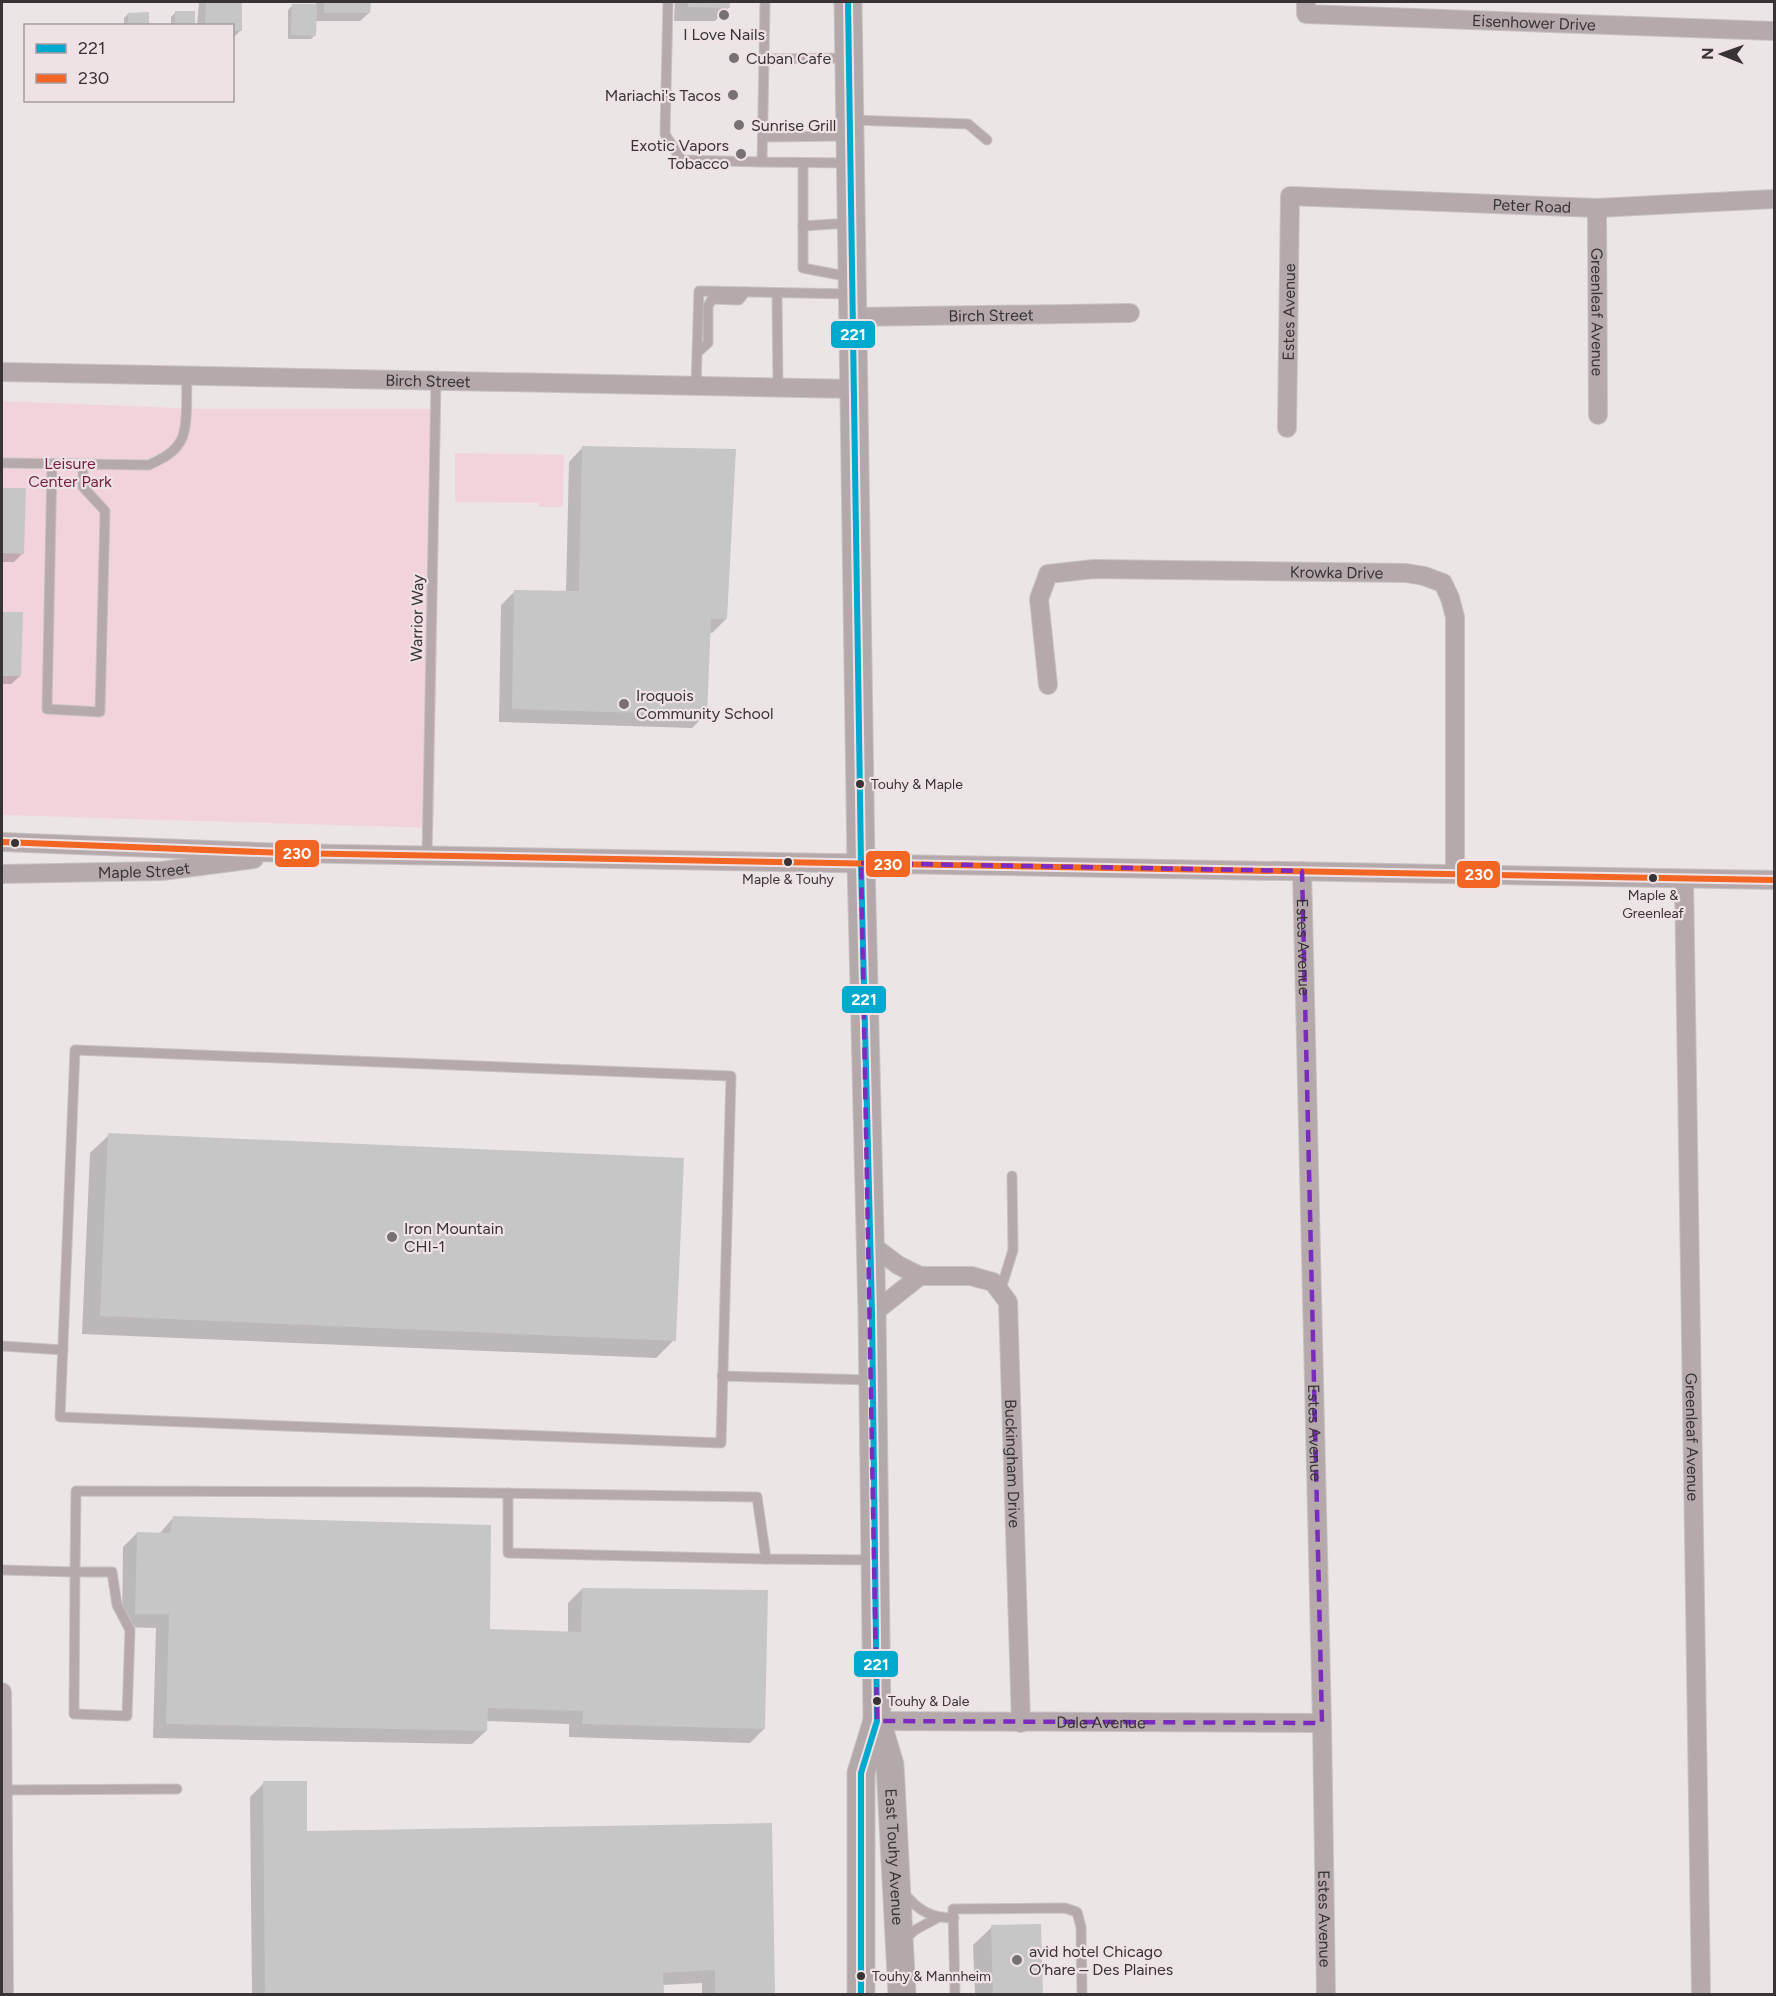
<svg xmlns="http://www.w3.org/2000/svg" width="1776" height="1996" font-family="Figtree,sans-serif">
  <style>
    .green { fill: #f3d3db }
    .shadow { fill: #0003 }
    .building { fill: #c7c6c7 }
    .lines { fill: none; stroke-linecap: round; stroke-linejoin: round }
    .service-casing { stroke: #c7c2c3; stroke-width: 11 }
    .minor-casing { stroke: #c7c2c3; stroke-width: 20 }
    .secondary-casing { stroke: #c7c2c3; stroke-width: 29 }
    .service { stroke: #b5a9ac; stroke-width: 9 }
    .minor { stroke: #b5a9ac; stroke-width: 18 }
    .secondary { stroke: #b4a9aa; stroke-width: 27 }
    .bus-1-casing { stroke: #efe2e5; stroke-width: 10 }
    .bus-2-casing { stroke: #efe2e5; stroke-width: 10 }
    .bus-1 { stroke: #00a9ce; stroke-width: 6 }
    .bus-2 { stroke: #f26522; stroke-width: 6 }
    .marked { fill: none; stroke: #7b2cbf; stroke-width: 4.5; stroke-dasharray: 12 8; stroke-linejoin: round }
    .poi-dot { fill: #777173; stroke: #efe2e5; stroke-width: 2 }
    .bus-dot { fill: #383335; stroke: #efe2e5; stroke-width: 2 }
    .labels { text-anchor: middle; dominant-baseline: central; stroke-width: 4.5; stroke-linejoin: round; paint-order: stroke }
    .bus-label { font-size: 14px; fill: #383335; stroke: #efe2e5; text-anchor: start }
    .street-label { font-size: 16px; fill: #383335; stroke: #efe2e5 }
    .poi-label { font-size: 16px; fill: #383335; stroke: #efe2e5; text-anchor: start }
    .park-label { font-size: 16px; fill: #771c42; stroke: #efe2e5 }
    .line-badge { stroke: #efe2e5; stroke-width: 2 }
    .badge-label { font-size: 16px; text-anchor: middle; font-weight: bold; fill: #fff }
  </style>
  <rect width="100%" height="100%" fill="#ece5e6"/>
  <!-- green -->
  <g class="green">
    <polygon points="2,401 203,409 441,409 434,828 2,815"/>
    <polygon points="455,453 564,455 563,507 539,507 539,503 455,502"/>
  </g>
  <!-- shadow -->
  <g class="shadow">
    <polygon points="199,2 256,2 241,3 240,31 232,39 232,26 197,26"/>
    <polygon points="316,2 369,2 369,13 360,21 315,21 315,35 311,39 288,39 288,10 292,6 316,6"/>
    <polygon points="675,2 729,2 729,7 715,21 674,21"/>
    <polygon points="175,13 194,26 171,26 171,17"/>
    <polygon points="128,14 147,26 124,26 124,18"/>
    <polygon points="582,448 726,619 712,633 709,632 706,714 692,728 499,722 501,605 515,591 566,592 569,462"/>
    <polygon points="2,489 24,490 23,553 14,562 2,562"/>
    <polygon points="2,613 21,614 20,676 11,684 2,684"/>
    <polygon points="109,1135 674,1340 656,1358 82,1334 90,1153"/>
    <polygon points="173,1518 489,1630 568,1633 568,1603 582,1589 764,1729 750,1743 569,1737 569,1724 486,1721 486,1731 472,1744 153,1738 156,1628 122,1627 123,1547 137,1533 159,1534"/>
    <polygon points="264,1783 306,1832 771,1825 773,1994 702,1994 702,1983 662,1985 662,1994 252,1994 250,1797"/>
    <polygon points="1040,1926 1042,1994 975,1994 973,1945 992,1927"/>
  </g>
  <!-- building -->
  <g class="building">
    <polygon points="206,2 242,2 242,31 232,31 232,26 205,26"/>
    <polygon points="324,2 371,2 370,13 324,13"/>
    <polygon points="688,2 730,2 730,8 688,7"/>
    <polygon points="292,4 317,4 316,36 291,35"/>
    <rect x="175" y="11" width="20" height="15"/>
    <polygon points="149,12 149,26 128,26 128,13"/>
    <polygon points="582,446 736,449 727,619 711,619 707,715 512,709 514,590 579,591"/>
    <polygon points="2,488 26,488 24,554 2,553"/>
    <polygon points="2,612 23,612 21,676 2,676"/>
    <polygon points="108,1133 684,1158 676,1341 100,1316"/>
    <polygon points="173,1516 491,1525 490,1629 581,1632 582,1588 768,1590 765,1729 582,1724 583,1711 488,1708 487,1731 166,1724 169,1614 135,1614 137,1532 170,1533"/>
    <polygon points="263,1781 307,1781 307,1831 772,1823 775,1994 715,1994 715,1970 663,1973 664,1994 265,1994"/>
    <polygon points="1041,1924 1043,1994 993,1994 991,1925"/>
  </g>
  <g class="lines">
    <defs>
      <g id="service">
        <polyline points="668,2 665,134 681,160 762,162"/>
        <polyline points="846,58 764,59 762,162 848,163"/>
        <polyline points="764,59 765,2"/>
        <polyline points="852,120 968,124 987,140"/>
        <polyline points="763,137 847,136"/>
        <polyline points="803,163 803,268 850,277"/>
        <polyline points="803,226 849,223"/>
        <polyline points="777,293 778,387"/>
        <polyline points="698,352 708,343 708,306 712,299 739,300 745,292"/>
        <polyline points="696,386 699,291 850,294"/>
        <path d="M2,463L149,465C161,459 173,454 180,442C189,429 186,392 187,375"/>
        <polyline points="52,464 47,709 100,712 105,511 83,487 83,464"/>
        <polyline points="427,856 436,380"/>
        <polygon points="75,1050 731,1076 721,1443 60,1417"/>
        <polyline points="1000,1292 1013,1250 1012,1176"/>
        <polyline points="2,1346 63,1350"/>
        <polyline points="722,1376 870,1380"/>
        <polyline points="508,1493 508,1553 766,1559"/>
        <polyline points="2,1570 75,1572 76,1491 422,1492 757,1497 766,1559 873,1560"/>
        <polygon points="75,1572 112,1572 117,1605 130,1630 127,1716 74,1714"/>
        <polyline points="3,1790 177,1789"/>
        <path d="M904,1893C918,1911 932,1918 954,1918"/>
        <polyline points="905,1939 915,1930 937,1918"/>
        <polyline points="955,1994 953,1909 1065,1908 1077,1912 1081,1927 1082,1994"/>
      </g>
      <g id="minor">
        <path id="s1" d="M1306,2V14L1774,31"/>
        <path id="s2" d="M1597,208L1598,415"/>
        <path id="s3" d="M853,317L1130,313"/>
        <path id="s4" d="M2,372L854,389"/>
        <path id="s5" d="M1287,428L1290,196L1597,208L1774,199"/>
        <path id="s6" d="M1048,685L1039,599L1048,574L1094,569L1406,573L1424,576L1443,583L1450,598L1455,617V874"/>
        <polyline points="2,842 285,853 1774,880"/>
        <path id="s7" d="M1302,871L1322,1723L1326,1994"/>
        <path id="s8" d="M2,874L162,871L254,859"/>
        <path id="s9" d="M1684,879L1701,1994"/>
        <path id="s10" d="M870,1244L898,1265L920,1276H971L993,1282L1008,1302L1021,1723"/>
        <polyline points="872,1314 920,1276"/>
        <polyline points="2,1692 4,1994"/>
        <path id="s11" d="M877,1721L1322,1723"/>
      </g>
      <g id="secondary">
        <path id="s12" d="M848,2L861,863L872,1314L877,1721L890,1765L902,1994"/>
        <polyline points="861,1994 861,1773 877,1721"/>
      </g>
    </defs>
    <!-- service casing -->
    <use href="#service" class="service-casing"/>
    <!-- minor casing -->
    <use href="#minor" class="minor-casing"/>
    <!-- secondary casing -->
    <use href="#secondary" class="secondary-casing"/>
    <!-- service -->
    <use href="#service" class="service"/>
    <!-- minor -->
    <use href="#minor" class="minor"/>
    <!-- secondary -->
    <use href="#secondary" class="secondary"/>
    <defs>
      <polyline id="bus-1" points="848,2 861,863 872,1314 877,1721 861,1773 861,1994"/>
      <polyline id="bus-2" points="2,842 285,853 1774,880"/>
    </defs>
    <!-- bus-1 casing -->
    <use href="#bus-1" class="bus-1-casing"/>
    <!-- bus-2 casing -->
    <use href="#bus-2" class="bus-2-casing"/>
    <!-- bus-1 -->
    <use href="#bus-1" class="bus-1"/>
    <!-- bus-2 -->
    <use href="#bus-2" class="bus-2"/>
  </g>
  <!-- marked area -->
  <path class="marked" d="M861,863L1302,871L1322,1723L877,1721Z"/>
  <!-- markers -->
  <g class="poi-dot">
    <circle cx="724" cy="15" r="6"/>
    <circle cx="734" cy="58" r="6"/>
    <circle cx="733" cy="95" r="6"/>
    <circle cx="739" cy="125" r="6"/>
    <circle cx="741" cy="154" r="6"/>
    <circle cx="624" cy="704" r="6"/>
    <circle cx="392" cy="1237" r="6"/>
    <circle cx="1017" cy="1960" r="6"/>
  </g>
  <g class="bus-dot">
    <circle cx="860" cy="784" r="5"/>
    <circle cx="15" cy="843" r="5"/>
    <circle cx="788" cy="862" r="5"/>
    <circle cx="1653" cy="878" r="5"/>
    <circle cx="877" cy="1701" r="5"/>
    <circle cx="861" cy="1976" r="5"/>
  </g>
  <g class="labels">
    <!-- bus labels -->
    <g class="bus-label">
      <text x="871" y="784">Touhy &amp; Maple</text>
      <text x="788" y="879" text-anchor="middle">Maple &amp; Touhy</text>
      <text x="1653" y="895" text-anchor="middle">Maple &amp;<tspan x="1653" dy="18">Greenleaf</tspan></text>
      <text x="888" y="1701">Touhy &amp; Dale</text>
      <text x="872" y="1976">Touhy &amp; Mannheim</text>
    </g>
    <!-- street labels -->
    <g class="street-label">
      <text stroke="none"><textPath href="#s1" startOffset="240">Eisenhower Drive</textPath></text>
      <text stroke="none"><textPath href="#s5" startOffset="474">Peter Road</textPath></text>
      <text stroke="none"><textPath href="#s2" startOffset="104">Greenleaf Avenue</textPath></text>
      <text stroke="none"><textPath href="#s5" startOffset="116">Estes Avenue</textPath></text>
      <text stroke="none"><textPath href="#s3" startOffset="138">Birch Street</textPath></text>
      <text stroke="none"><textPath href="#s4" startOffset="426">Birch Street</textPath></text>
      <text stroke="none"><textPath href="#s6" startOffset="402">Krowka Drive</textPath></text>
      <text transform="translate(417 618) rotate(-89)">Warrior Way</text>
      <text stroke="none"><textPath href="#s8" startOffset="142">Maple Street</textPath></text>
      <text stroke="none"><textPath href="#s7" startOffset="76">Estes Avenue</textPath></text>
      <text stroke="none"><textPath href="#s7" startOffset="562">Estes Avenue</textPath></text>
      <text stroke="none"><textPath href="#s9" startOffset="558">Greenleaf Avenue</textPath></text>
      <text stroke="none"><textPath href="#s10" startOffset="320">Buckingham Drive</textPath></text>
      <text stroke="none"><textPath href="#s11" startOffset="224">Dale Avenue</textPath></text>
      <text stroke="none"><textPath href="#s12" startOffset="1857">East Touhy Avenue</textPath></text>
      <text stroke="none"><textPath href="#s7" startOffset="1048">Estes Avenue</textPath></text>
    </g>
    <!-- poi labels -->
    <g class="poi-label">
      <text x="724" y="34" text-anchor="middle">I Love Nails</text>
      <text x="746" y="58">Cuban Cafe</text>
      <text x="721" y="95" text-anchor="end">Mariachi's Tacos</text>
      <text x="751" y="125">Sunrise Grill</text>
      <text x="729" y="145" text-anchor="end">Exotic Vapors<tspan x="729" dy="18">Tobacco</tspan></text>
      <text x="636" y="695">Iroquois<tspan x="636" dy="18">Community School</tspan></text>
      <text x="404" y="1228">Iron Mountain<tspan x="404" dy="18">CHI-1</tspan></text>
      <text x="1029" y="1951">avid hotel Chicago<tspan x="1029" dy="18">O’hare – Des Plaines</tspan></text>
    </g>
    <!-- park labels -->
    <g class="park-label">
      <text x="70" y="463">Leisure<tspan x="70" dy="18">Center Park</tspan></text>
    </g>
  </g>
  <g class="line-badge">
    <rect x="830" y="320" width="46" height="29" rx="6" fill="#00a9ce"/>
    <rect x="274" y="839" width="46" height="29" rx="6" fill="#f26522"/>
    <rect x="865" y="850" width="46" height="28" rx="6" fill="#f26522"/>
    <rect x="1456" y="860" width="45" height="29" rx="6" fill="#f26522"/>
    <rect x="841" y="985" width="46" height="29" rx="6" fill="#00a9ce"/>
    <rect x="853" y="1650" width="46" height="28" rx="6" fill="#00a9ce"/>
  </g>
  <g class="badge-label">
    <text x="853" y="340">221</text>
    <text x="297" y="859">230</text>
    <text x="888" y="870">230</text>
    <text x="1479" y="880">230</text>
    <text x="864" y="1005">221</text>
    <text x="876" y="1670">221</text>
  </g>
  <!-- border -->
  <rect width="1776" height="1996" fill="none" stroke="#383335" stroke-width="6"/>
  <!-- legend -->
  <rect x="24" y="24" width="210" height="78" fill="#efe2e5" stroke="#a69c9f" stroke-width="1.5"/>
  <rect x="36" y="44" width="30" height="9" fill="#00a9ce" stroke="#a69c9f" stroke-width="1.5"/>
  <text x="78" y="54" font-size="18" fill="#383335">221</text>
  <rect x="36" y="74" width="30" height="9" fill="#f26522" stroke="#a69c9f" stroke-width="1.5"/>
  <text x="78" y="84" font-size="18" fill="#383335">230</text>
  <!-- north arrow -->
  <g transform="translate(1722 54) rotate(271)" stroke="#efe2e5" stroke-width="4.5" paint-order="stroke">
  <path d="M0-4.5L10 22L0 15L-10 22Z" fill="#383335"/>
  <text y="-9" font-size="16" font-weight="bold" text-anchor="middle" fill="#383335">N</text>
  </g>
</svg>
